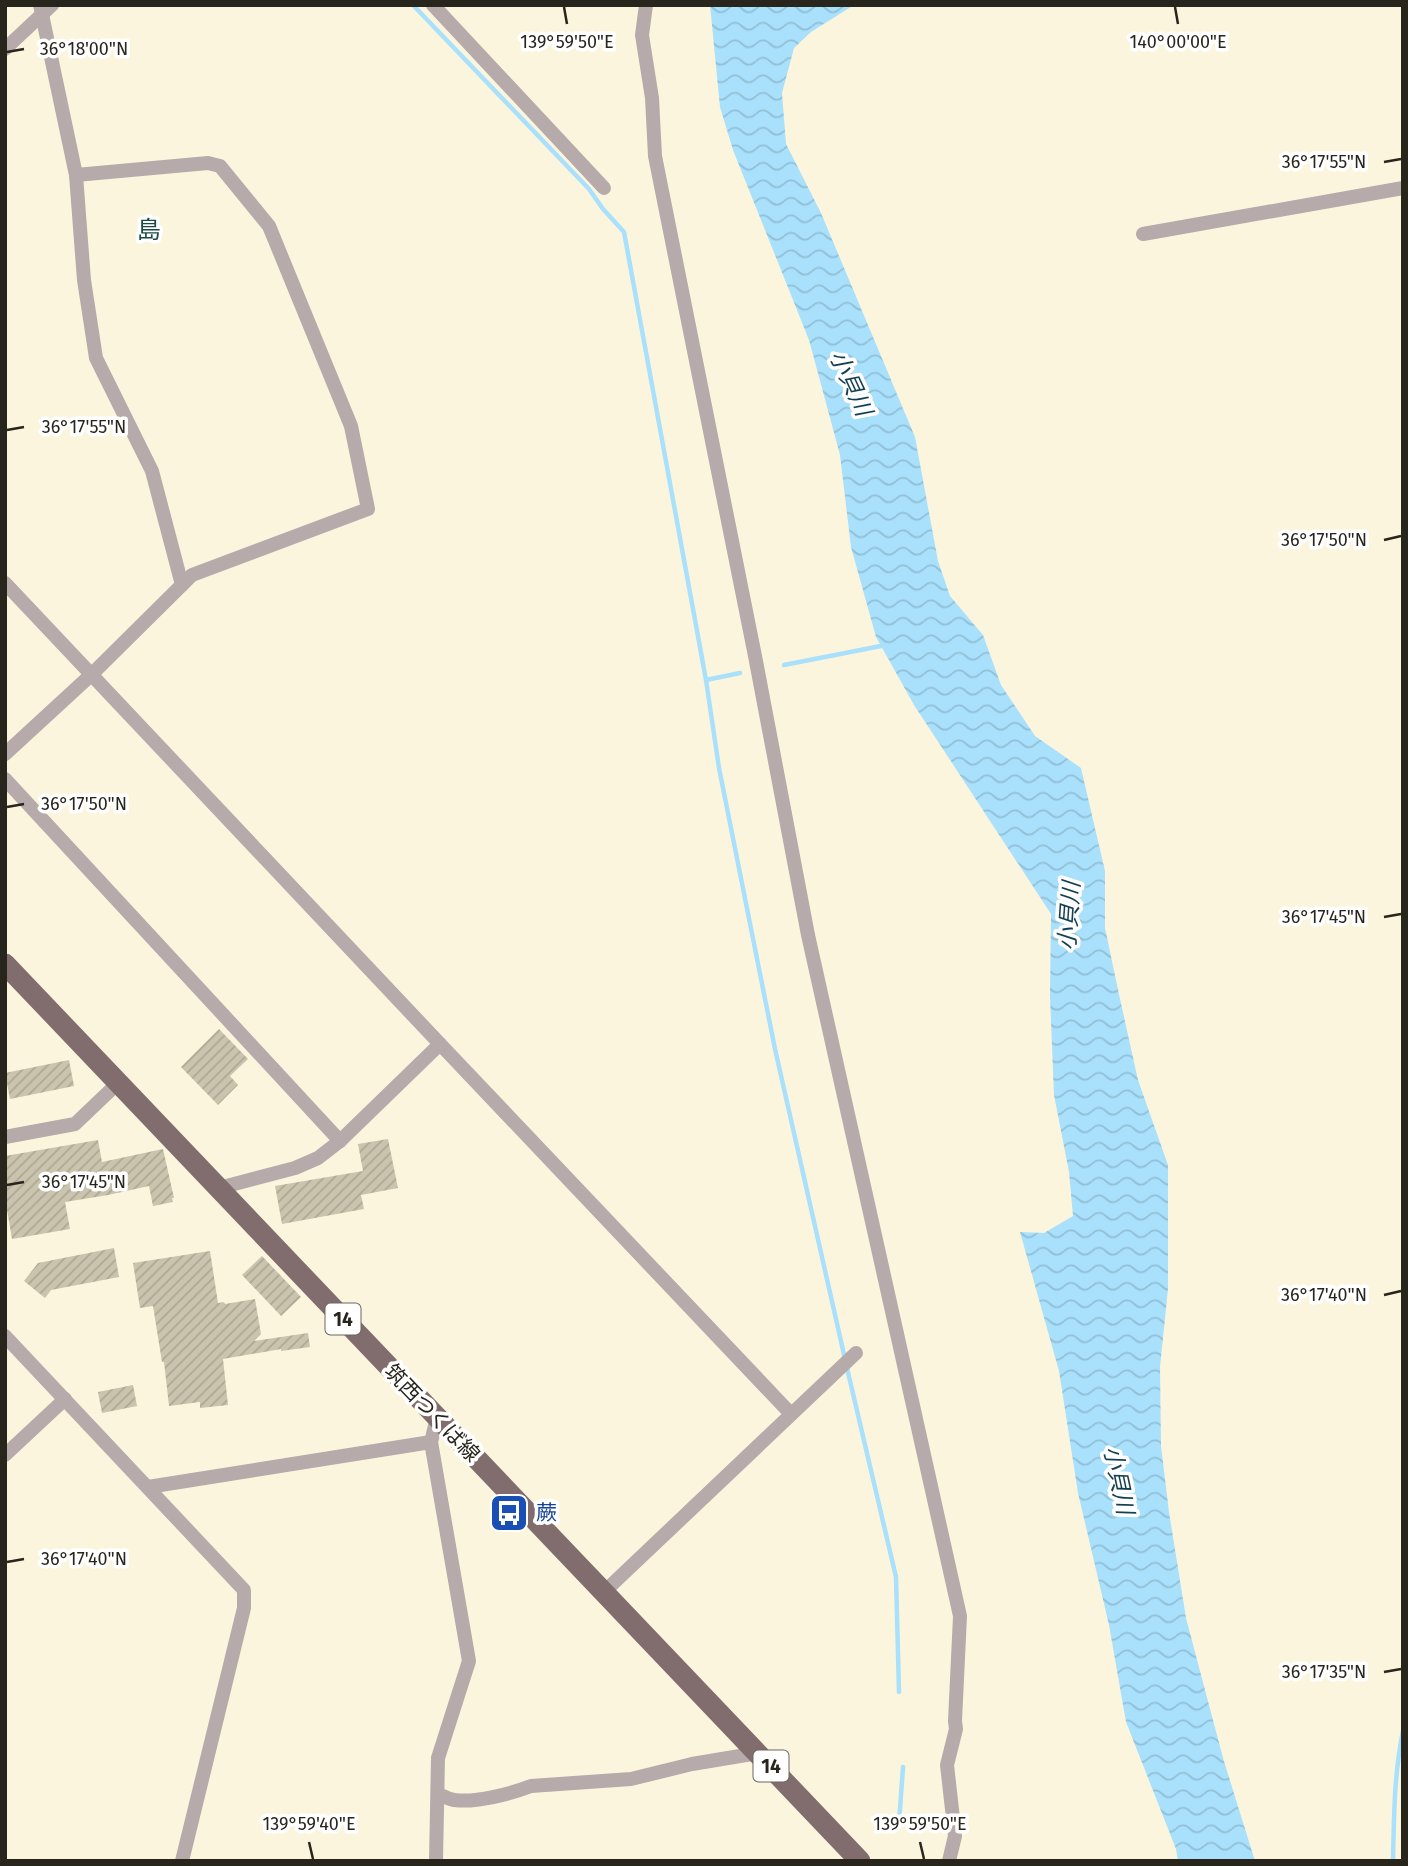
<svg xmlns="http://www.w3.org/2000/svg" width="1408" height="1866" font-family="'Fira Sans','Noto Sans JP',sans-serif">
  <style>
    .water { fill: url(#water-waves) }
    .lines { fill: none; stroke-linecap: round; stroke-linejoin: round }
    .stream { stroke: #a9e0fb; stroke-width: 4.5 }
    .building { fill: url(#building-hatch) }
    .street { stroke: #b6aaab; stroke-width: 14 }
    .primary { stroke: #816d6e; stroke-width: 21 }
    .ticks { fill: none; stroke: #28251d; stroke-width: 2.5 }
    .labels { text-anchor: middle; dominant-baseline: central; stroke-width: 7; stroke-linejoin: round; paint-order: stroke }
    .shield { fill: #fff; stroke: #686661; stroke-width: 2 }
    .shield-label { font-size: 19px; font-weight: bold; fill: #28251d }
    .street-label { font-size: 21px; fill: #28251d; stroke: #fff }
    .transit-label { font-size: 21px; fill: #164399; stroke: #fff; text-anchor: start }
    .water-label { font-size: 23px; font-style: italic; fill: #133f52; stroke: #fff }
    .quarter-label { font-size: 24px; fill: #174c3f; stroke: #fff }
    .ticks-label { font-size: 18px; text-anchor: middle; fill: #28251d; stroke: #fff; stroke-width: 7; stroke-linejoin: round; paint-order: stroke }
  </style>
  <defs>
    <pattern id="water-waves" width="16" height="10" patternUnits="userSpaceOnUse" patternTransform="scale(1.75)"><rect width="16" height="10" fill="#a9e0fb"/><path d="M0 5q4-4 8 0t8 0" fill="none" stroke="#91c0d7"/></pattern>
    <pattern id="building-hatch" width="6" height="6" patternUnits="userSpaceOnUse" patternTransform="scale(1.75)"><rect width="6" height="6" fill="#cac3ad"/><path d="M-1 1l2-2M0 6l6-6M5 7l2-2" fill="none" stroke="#aea794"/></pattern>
  </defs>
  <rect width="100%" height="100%" fill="#fcf5de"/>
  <!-- water -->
  <polygon class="water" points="710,5 854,5 811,32 794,48 782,93 786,144 821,213 915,437 938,561 950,596 983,635 1001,685 1035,736 1081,768 1105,871 1105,928 1120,999 1138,1080 1168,1165 1168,1289 1160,1367 1161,1446 1169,1512 1186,1618 1223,1758 1255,1861 1178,1861 1176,1849 1126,1722 1109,1625 1078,1493 1059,1371 1020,1232 1044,1233 1073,1216 1069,1172 1054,1095 1050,996 1051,914 914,705 876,637 851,547 840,455 809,340 733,150 720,107"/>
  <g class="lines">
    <!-- stream -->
    <g class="stream">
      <polyline points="413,5 589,189 603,209 624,232 706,680 719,768 775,1049 845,1359"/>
      <polyline points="784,665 886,645"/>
      <polyline points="706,680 740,673"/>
      <polyline points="847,1368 896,1577 899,1692"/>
      <polyline points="899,1823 903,1767"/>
      <path d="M1393,1861C1394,1817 1394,1774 1403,1731"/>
    </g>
  </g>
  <!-- building -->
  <g class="building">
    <polygon points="219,1029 248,1059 230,1076 238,1085 218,1105 181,1067"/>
    <polygon points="69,1060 74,1086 10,1099 5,1073"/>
    <polygon points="388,1139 398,1188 361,1195 364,1209 282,1224 275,1186 363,1171 358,1144"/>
    <polygon points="98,1140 102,1162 163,1149 174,1198 172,1198 173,1202 153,1206 149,1186 108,1195 65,1202 70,1229 12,1239 5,1198 5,1156"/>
    <polygon points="114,1248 119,1277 51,1290 45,1298 24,1281 38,1263"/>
    <polygon points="210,1251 218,1303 224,1302 225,1304 255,1299 261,1334 254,1341 308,1333 310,1347 281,1351 281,1349 223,1359 228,1405 200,1408 200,1402 169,1406 164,1362 162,1362 153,1306 140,1308 133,1263"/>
    <polygon points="262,1256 301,1297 281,1316 242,1275"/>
    <polygon points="133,1385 137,1406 102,1413 98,1392"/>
  </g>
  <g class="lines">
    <!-- street -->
    <g class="street">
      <polyline points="40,5 76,175 84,280 96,358 152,471 182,585"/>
      <polyline points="433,5 604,188"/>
      <polyline points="646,5 642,35 652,98 655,156 755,656 808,935 960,1616 955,1721 956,1729 947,1765 955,1836 949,1861"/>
      <polyline points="5,49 52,5"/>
      <polyline points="1143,234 1403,188"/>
      <polyline points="5,583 440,1044 791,1414"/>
      <polyline points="5,754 92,674 192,575 368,509 351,426 269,226 220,166 208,163 76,175"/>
      <polyline points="5,779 340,1141"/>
      <polyline points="5,1137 75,1124 118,1083"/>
      <polyline points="219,1188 295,1168 318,1158 340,1141 440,1044"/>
      <polyline points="5,1336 244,1590 244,1608 182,1861"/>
      <polyline points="5,1455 65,1399"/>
      <polyline points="148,1487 431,1442"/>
      <polyline points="604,1592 856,1353"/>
      <path d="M438,1794C443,1796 448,1799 454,1800C476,1803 510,1794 531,1786L631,1779L692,1764L758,1753"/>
      <polyline points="436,1861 438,1758 469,1661 431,1442 437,1418"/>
    </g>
    <!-- primary -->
    <polyline class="primary" points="5,964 860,1861"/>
  </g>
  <!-- ticks -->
  <path class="ticks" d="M564,7L567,24M1175,7L1178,24M7,52L24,49M1384,162L1401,159M7,430L24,427M1384,540L1401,536M7,807L24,804M1384,917L1401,914M7,1185L24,1182M1384,1295L1401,1291M7,1562L24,1559M1384,1672L1401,1669M309,1842L313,1859M920,1842L924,1859"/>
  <!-- icons -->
  <defs>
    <symbol id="bus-square" viewBox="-11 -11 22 22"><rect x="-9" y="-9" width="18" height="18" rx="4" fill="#1a4fb4" stroke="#fff"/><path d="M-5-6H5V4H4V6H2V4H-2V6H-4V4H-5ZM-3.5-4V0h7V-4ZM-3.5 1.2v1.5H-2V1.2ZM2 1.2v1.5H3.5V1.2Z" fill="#fff"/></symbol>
  </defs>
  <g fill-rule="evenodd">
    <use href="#bus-square" x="487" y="1491" width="44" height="44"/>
  </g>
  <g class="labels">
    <!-- shield labels -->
    <g class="shield">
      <rect x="325.5" y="1303.5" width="35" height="31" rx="5"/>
      <rect x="753.5" y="1750.5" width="35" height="31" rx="5"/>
    </g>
    <g class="shield-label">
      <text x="343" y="1319">14</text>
      <text x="771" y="1766">14</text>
    </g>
    <!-- street labels -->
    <g class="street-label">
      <text transform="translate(432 1413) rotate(46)">筑西つくば線</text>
    </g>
    <!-- transit labels -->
    <g class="transit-label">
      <text x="536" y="1513">蕨</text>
    </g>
    <!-- water labels -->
    <g class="water-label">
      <text transform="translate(851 383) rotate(65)">小貝川</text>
      <text transform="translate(1069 916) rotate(-86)">小貝川</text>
      <text transform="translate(1119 1480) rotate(78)">小貝川</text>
    </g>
    <!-- quarter labels -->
    <g class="quarter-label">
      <text x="149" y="230">島</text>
    </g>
  </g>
  <g class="ticks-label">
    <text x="567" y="48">139°59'50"E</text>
    <text x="1178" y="48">140°00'00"E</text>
    <text x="84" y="55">36°18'00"N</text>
    <text x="1324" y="168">36°17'55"N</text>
    <text x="84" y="433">36°17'55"N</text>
    <text x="1324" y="546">36°17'50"N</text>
    <text x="84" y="810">36°17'50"N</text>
    <text x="1324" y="923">36°17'45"N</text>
    <text x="84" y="1188">36°17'45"N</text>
    <text x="1324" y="1301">36°17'40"N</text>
    <text x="84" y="1565">36°17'40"N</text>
    <text x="1324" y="1678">36°17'35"N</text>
    <text x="309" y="1830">139°59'40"E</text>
    <text x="920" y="1830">139°59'50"E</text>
  </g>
  <!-- border -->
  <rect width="1408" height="1866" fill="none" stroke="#28251d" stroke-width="14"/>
</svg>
